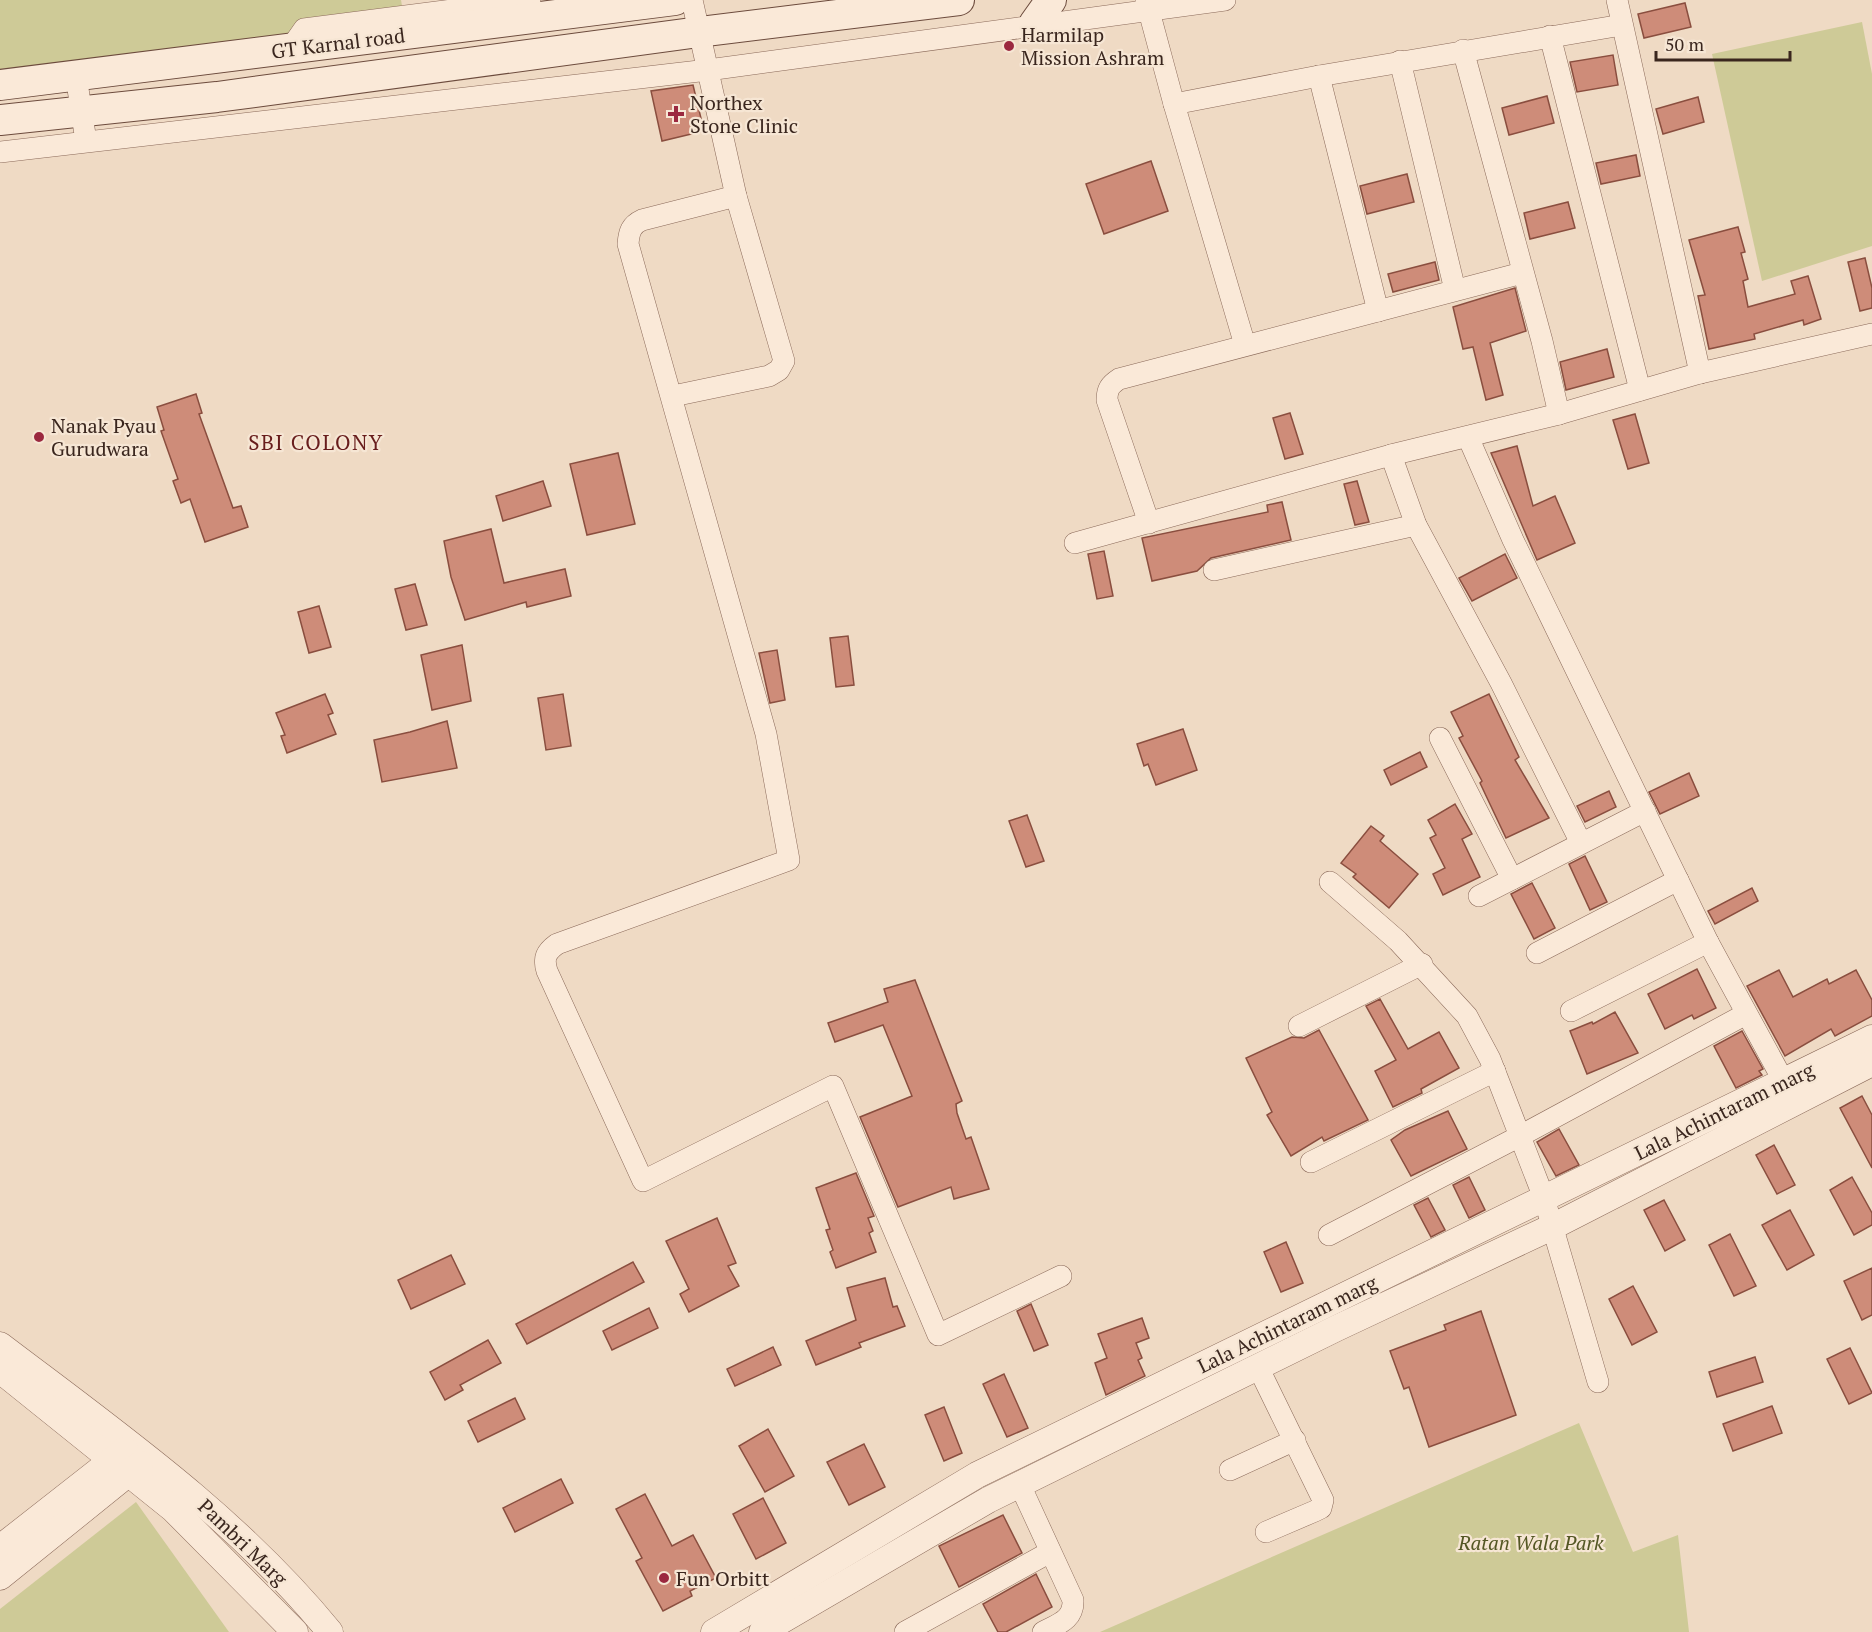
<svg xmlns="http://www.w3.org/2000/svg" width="1872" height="1632" font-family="'PT Serif',serif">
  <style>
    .green { fill: #ceca97 }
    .building { fill: #ce8c79; stroke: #8a4e3f; stroke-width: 1.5 }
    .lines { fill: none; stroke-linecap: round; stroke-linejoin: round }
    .minor-casing { stroke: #8b6a5a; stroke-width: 22 }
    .tertiary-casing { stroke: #8b6a5a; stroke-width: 27 }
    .secondary-casing { stroke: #6c4b3d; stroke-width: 32 }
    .minor { stroke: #fae9d8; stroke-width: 21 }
    .tertiary { stroke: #fae9d8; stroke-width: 26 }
    .secondary { stroke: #fae9d8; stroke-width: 30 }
    .poi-dot { fill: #9b283f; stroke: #f6e6d4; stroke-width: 2 }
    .labels { text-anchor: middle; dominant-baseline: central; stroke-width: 4.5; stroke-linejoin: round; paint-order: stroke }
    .poi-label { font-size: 20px; fill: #3a261e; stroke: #f6e6d4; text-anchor: start }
    .street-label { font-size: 20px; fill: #3a261e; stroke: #f6e6d4 }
    .park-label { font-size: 20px; font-style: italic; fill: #545724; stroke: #f6e6d4 }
    .neighbourhood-label { font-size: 21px; letter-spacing: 1.5px; fill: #681d1c; stroke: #f6e6d4 }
  </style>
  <rect width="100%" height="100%" fill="#efdac4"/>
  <!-- green -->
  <g class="green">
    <polygon points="0,0 401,0 406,29 0,69"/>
    <polygon points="1862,22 1872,74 1872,246 1762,281 1712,54"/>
    <polygon points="1579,1423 1633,1552 1678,1535 1689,1632 1100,1632"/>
    <polygon points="136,1502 229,1632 0,1632 0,1609"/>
  </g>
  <!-- building -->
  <g class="building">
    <polygon points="1685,3 1691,27 1644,38 1638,14"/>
    <polygon points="1613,55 1618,85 1577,92 1570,62"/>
    <polygon points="693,85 704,131 662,141 651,91"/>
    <polygon points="1547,96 1554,123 1509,135 1502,108"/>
    <polygon points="1698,97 1704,122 1663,134 1656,109"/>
    <polygon points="1636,155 1640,176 1601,184 1596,163"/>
    <polygon points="1151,161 1168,211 1104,234 1086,184"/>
    <polygon points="1407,174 1414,202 1367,214 1360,186"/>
    <polygon points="1568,202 1575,228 1530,239 1524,213"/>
    <polygon points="1738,227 1745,252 1741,253 1748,279 1743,281 1748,307 1795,294 1791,281 1808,276 1821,319 1804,325 1803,320 1754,334 1755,339 1709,349 1698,296 1705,295 1689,240"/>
    <polygon points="1865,258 1872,288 1872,308 1860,311 1848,262"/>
    <polygon points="1435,262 1439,280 1393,292 1388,274"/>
    <polygon points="1515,288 1526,331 1490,343 1503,395 1486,400 1473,347 1463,349 1453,307"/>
    <polygon points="1607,349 1614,377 1566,390 1560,362"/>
    <polygon points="196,394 202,413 199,414 233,508 241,506 248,527 205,542 190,499 181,503 173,481 178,479 161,431 164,430 157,407"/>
    <polygon points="1290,413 1303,454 1285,459 1273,418"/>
    <polygon points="1635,414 1649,463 1628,469 1613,420"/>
    <polygon points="1517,446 1533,506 1555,496 1575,543 1537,560 1491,453"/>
    <polygon points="618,453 635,524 587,535 570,464"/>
    <polygon points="543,481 551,506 503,521 496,496"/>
    <polygon points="1357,481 1369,522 1355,525 1344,484"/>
    <polygon points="1282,502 1291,540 1211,558 1197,571 1152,581 1142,538 1268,512 1267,505"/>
    <polygon points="491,529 504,583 565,569 571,596 527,607 526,602 465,620 451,577 444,541"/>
    <polygon points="1104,551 1113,596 1097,599 1088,554"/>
    <polygon points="1505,554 1517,578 1472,601 1459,578"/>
    <polygon points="415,584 427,625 406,630 395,589"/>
    <polygon points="319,606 331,647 309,653 298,612"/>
    <polygon points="848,636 854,685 836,687 830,638"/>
    <polygon points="462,645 471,701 432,710 421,655"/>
    <polygon points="777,650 785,700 770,703 759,653"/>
    <polygon points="325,694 333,713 328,715 336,734 287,753 281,736 285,735 276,713"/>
    <polygon points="563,694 571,746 546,750 538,698"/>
    <polygon points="1489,694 1519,757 1515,760 1549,818 1506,838 1480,783 1482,781 1459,738 1463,736 1451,712"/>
    <polygon points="447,721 457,768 382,782 374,740 410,732"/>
    <polygon points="1183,729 1197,770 1156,785 1148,764 1144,766 1137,744"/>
    <polygon points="1420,752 1427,767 1391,785 1384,770"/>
    <polygon points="1689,773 1699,796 1660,814 1649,792"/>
    <polygon points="1609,791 1616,807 1585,822 1577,806"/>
    <polygon points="1455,804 1472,834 1462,839 1480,877 1443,895 1433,874 1445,868 1430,838 1436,835 1428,820"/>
    <polygon points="1027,815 1044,861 1026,867 1009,821"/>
    <polygon points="1371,826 1384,836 1380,841 1418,874 1389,908 1353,877 1356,874 1341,863"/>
    <polygon points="1585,856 1607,902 1590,910 1569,864"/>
    <polygon points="1532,883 1555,928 1534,939 1511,894"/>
    <polygon points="1752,888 1758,901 1715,924 1708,911"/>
    <polygon points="1697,969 1716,1008 1694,1019 1692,1015 1665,1029 1648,994"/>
    <polygon points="1779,970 1793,997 1827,979 1829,984 1856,970 1872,1000 1872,1016 1835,1036 1831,1029 1785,1056 1747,986"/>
    <polygon points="915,980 962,1101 956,1104 957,1113 966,1139 971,1137 989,1189 954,1199 951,1187 898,1207 860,1117 912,1096 883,1025 835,1042 828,1023 888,1002 884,989"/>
    <polygon points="1380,999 1408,1049 1439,1032 1459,1068 1421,1089 1422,1093 1393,1107 1375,1071 1396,1060 1366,1006"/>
    <polygon points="1615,1012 1638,1053 1587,1074 1570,1031 1592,1022 1593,1024"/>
    <polygon points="1319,1030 1368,1120 1324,1141 1322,1137 1291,1156 1267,1115 1272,1112 1246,1058 1292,1037 1304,1038"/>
    <polygon points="1742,1031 1763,1069 1759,1071 1762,1075 1736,1088 1714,1046"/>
    <polygon points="1862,1096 1872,1115 1872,1168 1840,1108"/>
    <polygon points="1448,1111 1467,1149 1411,1176 1391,1140 1405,1130"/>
    <polygon points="1559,1129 1579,1165 1556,1176 1537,1142"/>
    <polygon points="1774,1145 1795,1185 1777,1194 1756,1155"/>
    <polygon points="856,1173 874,1216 868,1218 873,1231 869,1233 876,1252 836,1268 830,1252 833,1250 826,1230 830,1229 816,1188"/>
    <polygon points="1469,1177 1485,1210 1469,1218 1453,1185"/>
    <polygon points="1852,1177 1872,1213 1872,1225 1854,1235 1830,1190"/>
    <polygon points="1428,1198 1445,1230 1431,1237 1414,1205"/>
    <polygon points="1664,1200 1685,1240 1665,1251 1644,1210"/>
    <polygon points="1790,1210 1814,1255 1787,1270 1762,1225"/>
    <polygon points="717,1218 736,1263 728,1266 739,1286 689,1312 680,1294 689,1289 666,1241"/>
    <polygon points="1730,1234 1756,1286 1734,1296 1709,1245"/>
    <polygon points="1286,1242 1303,1283 1281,1292 1264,1252"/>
    <polygon points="451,1255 465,1284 411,1309 398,1280"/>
    <polygon points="633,1262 644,1282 527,1344 516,1324"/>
    <polygon points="1872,1268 1872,1315 1862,1320 1844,1281"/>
    <polygon points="885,1278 893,1307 897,1306 905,1326 859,1343 861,1347 816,1365 806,1341 856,1320 847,1288"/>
    <polygon points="1633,1286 1657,1332 1632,1345 1609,1299"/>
    <polygon points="1031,1304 1048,1345 1034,1351 1017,1311"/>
    <polygon points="649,1308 658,1328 612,1350 603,1331"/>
    <polygon points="1481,1311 1516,1415 1429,1447 1409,1387 1404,1389 1390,1351 1446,1330 1444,1325"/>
    <polygon points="1142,1318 1149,1338 1136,1343 1142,1358 1138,1360 1145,1376 1106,1395 1095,1363 1107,1358 1098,1334"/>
    <polygon points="488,1340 501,1363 460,1385 463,1390 445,1400 430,1372"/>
    <polygon points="773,1347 781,1365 735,1386 727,1369"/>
    <polygon points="1850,1348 1872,1393 1849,1404 1827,1359"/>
    <polygon points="1755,1357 1763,1382 1717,1397 1709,1372"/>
    <polygon points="1004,1374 1028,1428 1007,1437 983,1384"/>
    <polygon points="515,1398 525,1419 478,1442 468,1421"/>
    <polygon points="1772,1406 1782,1433 1733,1451 1723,1424"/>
    <polygon points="944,1407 962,1453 944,1461 925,1415"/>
    <polygon points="768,1429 794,1476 765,1492 739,1446"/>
    <polygon points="864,1444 885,1487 849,1505 827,1462"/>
    <polygon points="561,1479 573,1503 515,1532 503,1508"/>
    <polygon points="645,1494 672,1546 693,1535 716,1578 690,1591 692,1596 663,1611 636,1561 642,1558 616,1509"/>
    <polygon points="763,1498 786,1543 756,1559 733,1514"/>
    <polygon points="1003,1515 1022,1553 959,1587 939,1546"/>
    <polygon points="1036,1574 1052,1607 1006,1632 998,1632 983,1604"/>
  </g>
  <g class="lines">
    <defs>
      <g id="minor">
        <polyline points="1146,0 1174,104 1245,345"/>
        <polyline points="1617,0 1700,373"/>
        <polyline points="1550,36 1640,390"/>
        <polyline points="290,49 304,29 530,0"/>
        <polyline points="1463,50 1542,341 1559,414"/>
        <polyline points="1400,61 1455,290"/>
        <polyline points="76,76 86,141"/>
        <polyline points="1319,76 1378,311"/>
        <polyline points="1174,104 1319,76 1622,25"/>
        <polyline points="0,152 708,70 1225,0"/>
        <path d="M736,196L642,220C631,225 629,232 628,244L766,734L789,860L557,944C546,952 543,958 547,971L643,1181L833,1086L938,1335L1061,1276"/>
        <polyline points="673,396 769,376 779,370 784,361 736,196 692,0"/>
        <polyline points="1468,437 1513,540 1708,942 1790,1093"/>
        <polyline points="1391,455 1416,525 1501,683 1581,843"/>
        <path d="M1149,523L1107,400C1107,389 1110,385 1119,379L1522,273"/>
        <polyline points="1075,543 1391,455 1559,414 1700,373 1872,334"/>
        <polyline points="1214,570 1416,525"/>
        <polyline points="1440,738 1512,879"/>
        <polyline points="1330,882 1398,941 1467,1016 1490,1059 1544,1198 1598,1382"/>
        <polyline points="1479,896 1645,811"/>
        <polyline points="1537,953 1678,880"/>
        <polyline points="1571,1011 1708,942"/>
        <polyline points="1299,1026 1422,964"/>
        <polyline points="1311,1162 1495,1071"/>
        <polyline points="1329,1235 1520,1136 1746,1014"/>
        <polyline points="1258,1367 1323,1500 1321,1508 1315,1511 1266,1532"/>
        <polyline points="1230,1470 1295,1440"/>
        <path d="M1020,1485L1073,1600C1074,1620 1058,1624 1043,1632"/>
        <polyline points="905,1632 1050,1552"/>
      </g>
      <g id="tertiary">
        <path d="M0,1345C116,1433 237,1518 330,1632"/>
        <polyline points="0,1370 173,1509 295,1632"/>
        <polyline points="0,1548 125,1450"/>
        <polyline points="0,1577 140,1464"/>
        <polyline points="714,1632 977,1475 1872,1038"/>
        <polyline points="762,1632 988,1500 1337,1328 1552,1227 1872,1063"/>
      </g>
      <g id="secondary">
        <polyline points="1034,24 1051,0"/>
        <polyline points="0,85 675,0"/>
        <polyline points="0,120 217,97 699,32 959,0"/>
      </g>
    </defs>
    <!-- minor casing -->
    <use href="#minor" class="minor-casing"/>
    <!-- tertiary casing -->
    <use href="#tertiary" class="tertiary-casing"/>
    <!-- secondary casing -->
    <use href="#secondary" class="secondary-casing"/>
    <!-- minor -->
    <use href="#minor" class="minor"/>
    <!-- tertiary -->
    <use href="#tertiary" class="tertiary"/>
    <!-- secondary -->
    <use href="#secondary" class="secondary"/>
  </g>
  <!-- markers -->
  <g class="poi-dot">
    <circle cx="1009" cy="46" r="6"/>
    <path d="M673 105h6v6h6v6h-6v6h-6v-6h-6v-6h6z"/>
    <circle cx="39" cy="437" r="6"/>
    <circle cx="664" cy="1578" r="6"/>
  </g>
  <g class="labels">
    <!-- poi labels -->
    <g class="poi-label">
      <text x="1021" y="34">Harmilap<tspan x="1021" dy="23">Mission Ashram</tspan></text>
      <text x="690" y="102">Northex<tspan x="690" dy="23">Stone Clinic</tspan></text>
      <text x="51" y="425">Nanak Pyau<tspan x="51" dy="23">Gurudwara</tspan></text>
      <text x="676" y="1578">Fun Orbitt</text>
    </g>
    <!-- street labels -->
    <g class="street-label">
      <text transform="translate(338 43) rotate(-7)">GT Karnal road</text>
      <text transform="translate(1724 1111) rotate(-26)">Lala Achintaram marg</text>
      <text transform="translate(1287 1324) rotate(-26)">Lala Achintaram marg</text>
      <text transform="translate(243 1542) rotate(44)">Pambri Marg</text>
    </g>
    <!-- park labels -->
    <g class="park-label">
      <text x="1531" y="1542">Ratan Wala Park</text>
    </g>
    <!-- neighbourhood labels -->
    <g class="neighbourhood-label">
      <text x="316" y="442">SBI COLONY</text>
    </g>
  </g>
  <!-- scale -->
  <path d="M1656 51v9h134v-9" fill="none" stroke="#3a261e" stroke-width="3"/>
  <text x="1665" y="51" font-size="18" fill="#3a261e" stroke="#f6e6d4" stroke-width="4.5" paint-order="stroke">50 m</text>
</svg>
